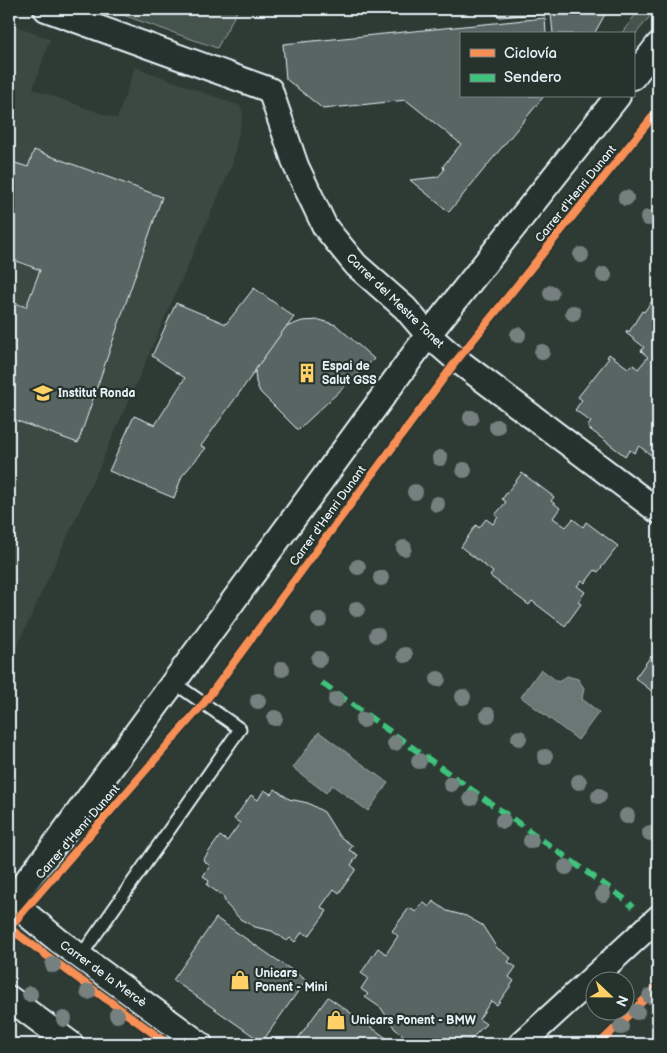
<svg xmlns="http://www.w3.org/2000/svg" width="667" height="1053" font-family="'Balsamiq Sans',sans-serif">
  <style>
    .built { fill: #3b4843 }
    .green { fill: #45524e; stroke: #96a2a3 }
    .water { fill: #6b7775; stroke: #9da8a9 }
    .building { fill: #596563; stroke: #e8f1f8 }
    .lines { fill: none; stroke-linecap: round; stroke-linejoin: round }
    .service-casing { stroke: #e8f1f8; stroke-width: 15 }
    .minor-casing { stroke: #e8f1f8; stroke-width: 28 }
    .service { stroke: #26332d; stroke-width: 11 }
    .minor { stroke: #26332d; stroke-width: 24 }
    .quiet { stroke: #40c37c; stroke-width: 6; stroke-dasharray: 12 6; stroke-linecap: butt }
    .cycleway-casing { stroke: #26332d; stroke-width: 11 }
    .cycleway { stroke: #f78f57; stroke-width: 8 }
    .tree { fill: #75807f }
    .labels { text-anchor: middle; dominant-baseline: central; stroke-width: 4.5; stroke-linejoin: round; paint-order: stroke }
    .street-label { font-size: 12px; fill: #e8f1f8; stroke: #26332d }
    .poi-label { font-size: 12px; font-weight: bold; fill: #e8f1f8; stroke: #26332d; text-anchor: start }
  </style>
  <rect width="100%" height="100%" fill="#2e3b35"/>
  <filter id="ink" filterUnits="userSpaceOnUse"><feTurbulence type="fractalNoise" baseFrequency=".02" numOctaves="2"/><feDisplacementMap in="SourceGraphic" scale="10" xChannelSelector="R" yChannelSelector="G"/><feConvolveMatrix kernelMatrix="1 2 1 2 8 2 1 2 1" color-interpolation-filters="sRGB"/></filter>
  <g filter="url(#ink)">
    <!-- built -->
    <polygon class="built" points="9,23 50,39 33,89 117,119 135,67 240,106 243,114 232,165 98,470 9,664"/>
    <!-- green -->
    <g class="green">
      <polygon points="106,9 238,9 217,48"/>
      <polygon points="629,9 656,9 633,37 633,34 621,34 636,14"/>
    </g>
    <!-- water -->
    <g class="water">
      <polygon points="541,669 558,682 567,676 578,679 584,688 582,699 599,712 578,740 521,697"/>
      <polygon points="319,732 388,783 368,811 332,785 326,793 293,768"/>
    </g>
    <!-- building -->
    <g class="building">
      <polygon points="485,9 608,9 594,34 553,34 551,13 500,17"/>
      <polygon points="545,18 546,34 461,34 461,96 544,96 449,212 410,180 438,177 444,170 443,166 461,144 406,100 323,109 286,79 283,44"/>
      <polygon points="34,150 162,197 78,443 9,418 9,301 26,307 40,270 9,258 9,161 28,167"/>
      <polygon points="254,288 294,317 201,446 206,448 182,476 174,498 109,471 134,416 155,425 185,378 152,356 176,303 226,324"/>
      <polygon points="658,290 658,445 651,455 639,446 634,453 630,450 625,456 587,427 591,422 575,410 582,400 578,397 609,358 607,357 609,354 628,368 632,364 638,369 648,357 641,351 644,347 626,333 627,330 629,332 642,311 644,312 658,293"/>
      <polygon points="320,320 336,325 374,359 298,430 260,392 256,382 255,370 286,327 302,321"/>
      <polygon points="522,473 554,497 551,501 560,508 553,518 566,527 573,519 583,527 586,522 618,546 598,572 595,570 585,583 582,580 577,586 585,592 578,602 581,604 565,626 532,601 529,605 490,576 493,572 461,547 476,525 479,528 486,519 493,524 498,517 495,515 506,502 502,499"/>
      <polygon points="658,653 658,696 635,678 651,656 654,659"/>
      <polygon points="275,789 289,799 308,803 324,812 339,836 353,846 349,850 358,855 351,865 356,869 339,893 334,889 321,907 327,911 309,936 302,932 295,942 290,938 287,941 272,931 255,927 240,919 226,904 223,896 207,885 209,881 203,876 210,866 203,860 220,836 227,841 240,823 234,819 251,795 258,800 264,790 271,794"/>
      <polygon points="433,901 447,911 466,916 482,925 497,948 511,958 508,962 516,967 509,977 514,981 497,1005 491,1001 479,1019 486,1024 466,1044 432,1044 404,1036 395,1029 381,1008 365,997 368,994 361,989 368,978 361,973 378,948 386,954 398,936 392,931 409,908 416,912 423,902 429,907"/>
      <polygon points="216,918 306,980 262,1042 173,980"/>
      <polygon points="328,997 395,1044 294,1044"/>
    </g>
    <g class="lines">
      <defs>
        <polyline id="service" points="80,957 240,729 173,682"/>
        <g id="minor">
          <polyline points="46,9 270,90 296,166 325,227 356,265 405,308 428,335 457,360 658,511"/>
          <polyline points="633,77 658,45"/>
          <polyline points="9,900 59,941 200,1044"/>
          <polyline points="9,903 50,851 428,335 618,96"/>
          <polyline points="9,998 71,1044"/>
          <polyline points="521,1044 658,918"/>
        </g>
      </defs>
      <!-- service casing -->
      <use href="#service" class="service-casing"/>
      <!-- minor casing -->
      <use href="#minor" class="minor-casing"/>
      <!-- service -->
      <use href="#service" class="service"/>
      <!-- minor -->
      <use href="#minor" class="minor"/>
      <!-- quiet -->
      <polyline class="quiet" points="322,683 626,900 633,907"/>
      <defs>
        <g id="cycleway">
          <polyline points="9,928 204,703 457,360 658,110"/>
          <polyline points="9,928 168,1044"/>
          <polyline points="599,1044 658,986"/>
        </g>
      </defs>
      <!-- cycleway casing -->
      <use href="#cycleway" class="cycleway-casing"/>
      <!-- cycleway -->
      <use href="#cycleway" class="cycleway"/>
    </g>
    <!-- trees -->
    <g class="tree">
      <circle cx="626" cy="198" r="8"/>
      <circle cx="648" cy="218" r="8"/>
      <circle cx="581" cy="255" r="8"/>
      <circle cx="604" cy="275" r="8"/>
      <circle cx="551" cy="293" r="8"/>
      <circle cx="573" cy="313" r="8"/>
      <circle cx="518" cy="335" r="8"/>
      <circle cx="542" cy="352" r="8"/>
      <circle cx="471" cy="418" r="8"/>
      <circle cx="497" cy="427" r="8"/>
      <circle cx="440" cy="458" r="8"/>
      <circle cx="464" cy="470" r="8"/>
      <circle cx="415" cy="492" r="8"/>
      <circle cx="437" cy="504" r="8"/>
      <circle cx="404" cy="548" r="8"/>
      <circle cx="358" cy="567" r="8"/>
      <circle cx="381" cy="578" r="8"/>
      <circle cx="357" cy="609" r="8"/>
      <circle cx="319" cy="620" r="8"/>
      <circle cx="377" cy="635" r="8"/>
      <circle cx="405" cy="655" r="8"/>
      <circle cx="319" cy="659" r="8"/>
      <circle cx="282" cy="669" r="8"/>
      <circle cx="438" cy="679" r="8"/>
      <circle cx="463" cy="697" r="8"/>
      <circle cx="336" cy="700" r="8"/>
      <circle cx="258" cy="701" r="8"/>
      <circle cx="488" cy="715" r="8"/>
      <circle cx="275" cy="718" r="8"/>
      <circle cx="363" cy="720" r="8"/>
      <circle cx="519" cy="738" r="8"/>
      <circle cx="395" cy="743" r="8"/>
      <circle cx="545" cy="757" r="8"/>
      <circle cx="419" cy="761" r="8"/>
      <circle cx="579" cy="782" r="8"/>
      <circle cx="451" cy="784" r="8"/>
      <circle cx="599" cy="796" r="8"/>
      <circle cx="471" cy="798" r="8"/>
      <circle cx="627" cy="816" r="8"/>
      <circle cx="503" cy="821" r="8"/>
      <circle cx="650" cy="833" r="8"/>
      <circle cx="531" cy="841" r="8"/>
      <circle cx="566" cy="867" r="8"/>
      <circle cx="603" cy="894" r="8"/>
      <circle cx="53" cy="965" r="8"/>
      <circle cx="88" cy="992" r="8"/>
      <circle cx="30" cy="994" r="8"/>
      <circle cx="650" cy="996" r="8"/>
      <circle cx="637" cy="1012" r="8"/>
      <circle cx="117" cy="1015" r="8"/>
      <circle cx="64" cy="1019" r="8"/>
      <circle cx="621" cy="1027" r="8"/>
    </g>
  </g>
  <!-- icons -->
  <defs>
    <symbol id="building-bare" viewBox="-9 -9 18 18"><path d="M-4-6H4V6H1V3H-1V6H-4ZM-2.5-4.3h1.7v1.8h-1.7ZM.8-4.3h1.7v1.8H.8ZM-2.5-1h1.7V.8h-1.7ZM.8-1h1.7V.8H.8Z" fill="#ffd166" stroke="#26332d" stroke-width="2.5" paint-order="stroke"/></symbol>
    <symbol id="school-bare" viewBox="-9 -9 18 18"><path d="M0-5L7-2L0 1L-7-2ZM-4 1L0 2.5L4 1V4Q0 6-4 4Z" fill="#ffd166" stroke="#26332d" stroke-width="2.5" paint-order="stroke"/></symbol>
    <symbol id="shop-bare" viewBox="-9 -9 18 18"><path d="M-5-2.5h2.3a2.7 3.5 0 0 1 5.4 0H5L5.5 6h-11ZM-1.5-2.5h3a1.5 2.3 0 0 0-3 0Z" fill="#ffd166" stroke="#26332d" stroke-width="2.5" paint-order="stroke"/></symbol>
  </defs>
  <g fill-rule="evenodd">
    <use href="#building-bare" x="293" y="359" width="28" height="28"/>
    <use href="#school-bare" x="29" y="379" width="28" height="28"/>
    <use href="#shop-bare" x="226" y="966" width="28" height="28"/>
    <use href="#shop-bare" x="322" y="1006" width="28" height="28"/>
  </g>
  <g class="labels">
    <!-- street labels -->
    <g class="street-label">
      <text transform="translate(576 194) rotate(-51)">Carrer d'Henri Dunant</text>
      <text transform="translate(395 301) rotate(44)">Carrer del Mestre Tonet</text>
      <text transform="translate(328 516) rotate(-54)">Carrer d'Henri Dunant</text>
      <text transform="translate(78 832) rotate(-49)">Carrer d'Henri Dunant</text>
      <text transform="translate(103 974) rotate(36)">Carrer de la Mercè</text>
    </g>
    <!-- poi labels -->
    <g class="poi-label">
      <text x="322" y="366">Espai de<tspan x="322" dy="14">Salut GSS</tspan></text>
      <text x="58" y="393">Institut Ronda</text>
      <text x="255" y="973">Unicars<tspan x="255" dy="14">Ponent - Mini</tspan></text>
      <text x="351" y="1020">Unicars Ponent - BMW</text>
    </g>
  </g>
  <!-- margin -->
  <rect width="667" height="1053" fill="none" stroke="#26332d" stroke-width="30"/>
  <rect x="15" y="15" width="637" height="1023" fill="none" stroke="#e8f1f8" stroke-width="2" filter="url(#ink)"/>
  <!-- legend -->
  <rect x="460" y="32" width="175" height="65" fill="#26332d" stroke="#747f7e"/>
  <rect x="470" y="49" width="25" height="8" fill="#f78f57" stroke="#747f7e"/>
  <text x="504" y="58" font-size="15" fill="#e8f1f8">Ciclovía</text>
  <rect x="470" y="74" width="25" height="8" fill="#40c37c" stroke="#747f7e"/>
  <text x="504" y="82" font-size="15" fill="#e8f1f8">Sendero</text>
  <!-- north arrow -->
  <g transform="translate(610 996) rotate(112)"><circle r="24" fill="#26332d" stroke="#747f7e"/>
  <path d="M0-4L9 19L0 12L-9 19Z" fill="#ffd166"/>
  <text y="-8" font-size="14" font-weight="bold" text-anchor="middle" fill="#e8f1f8">N</text>
  </g>
</svg>
